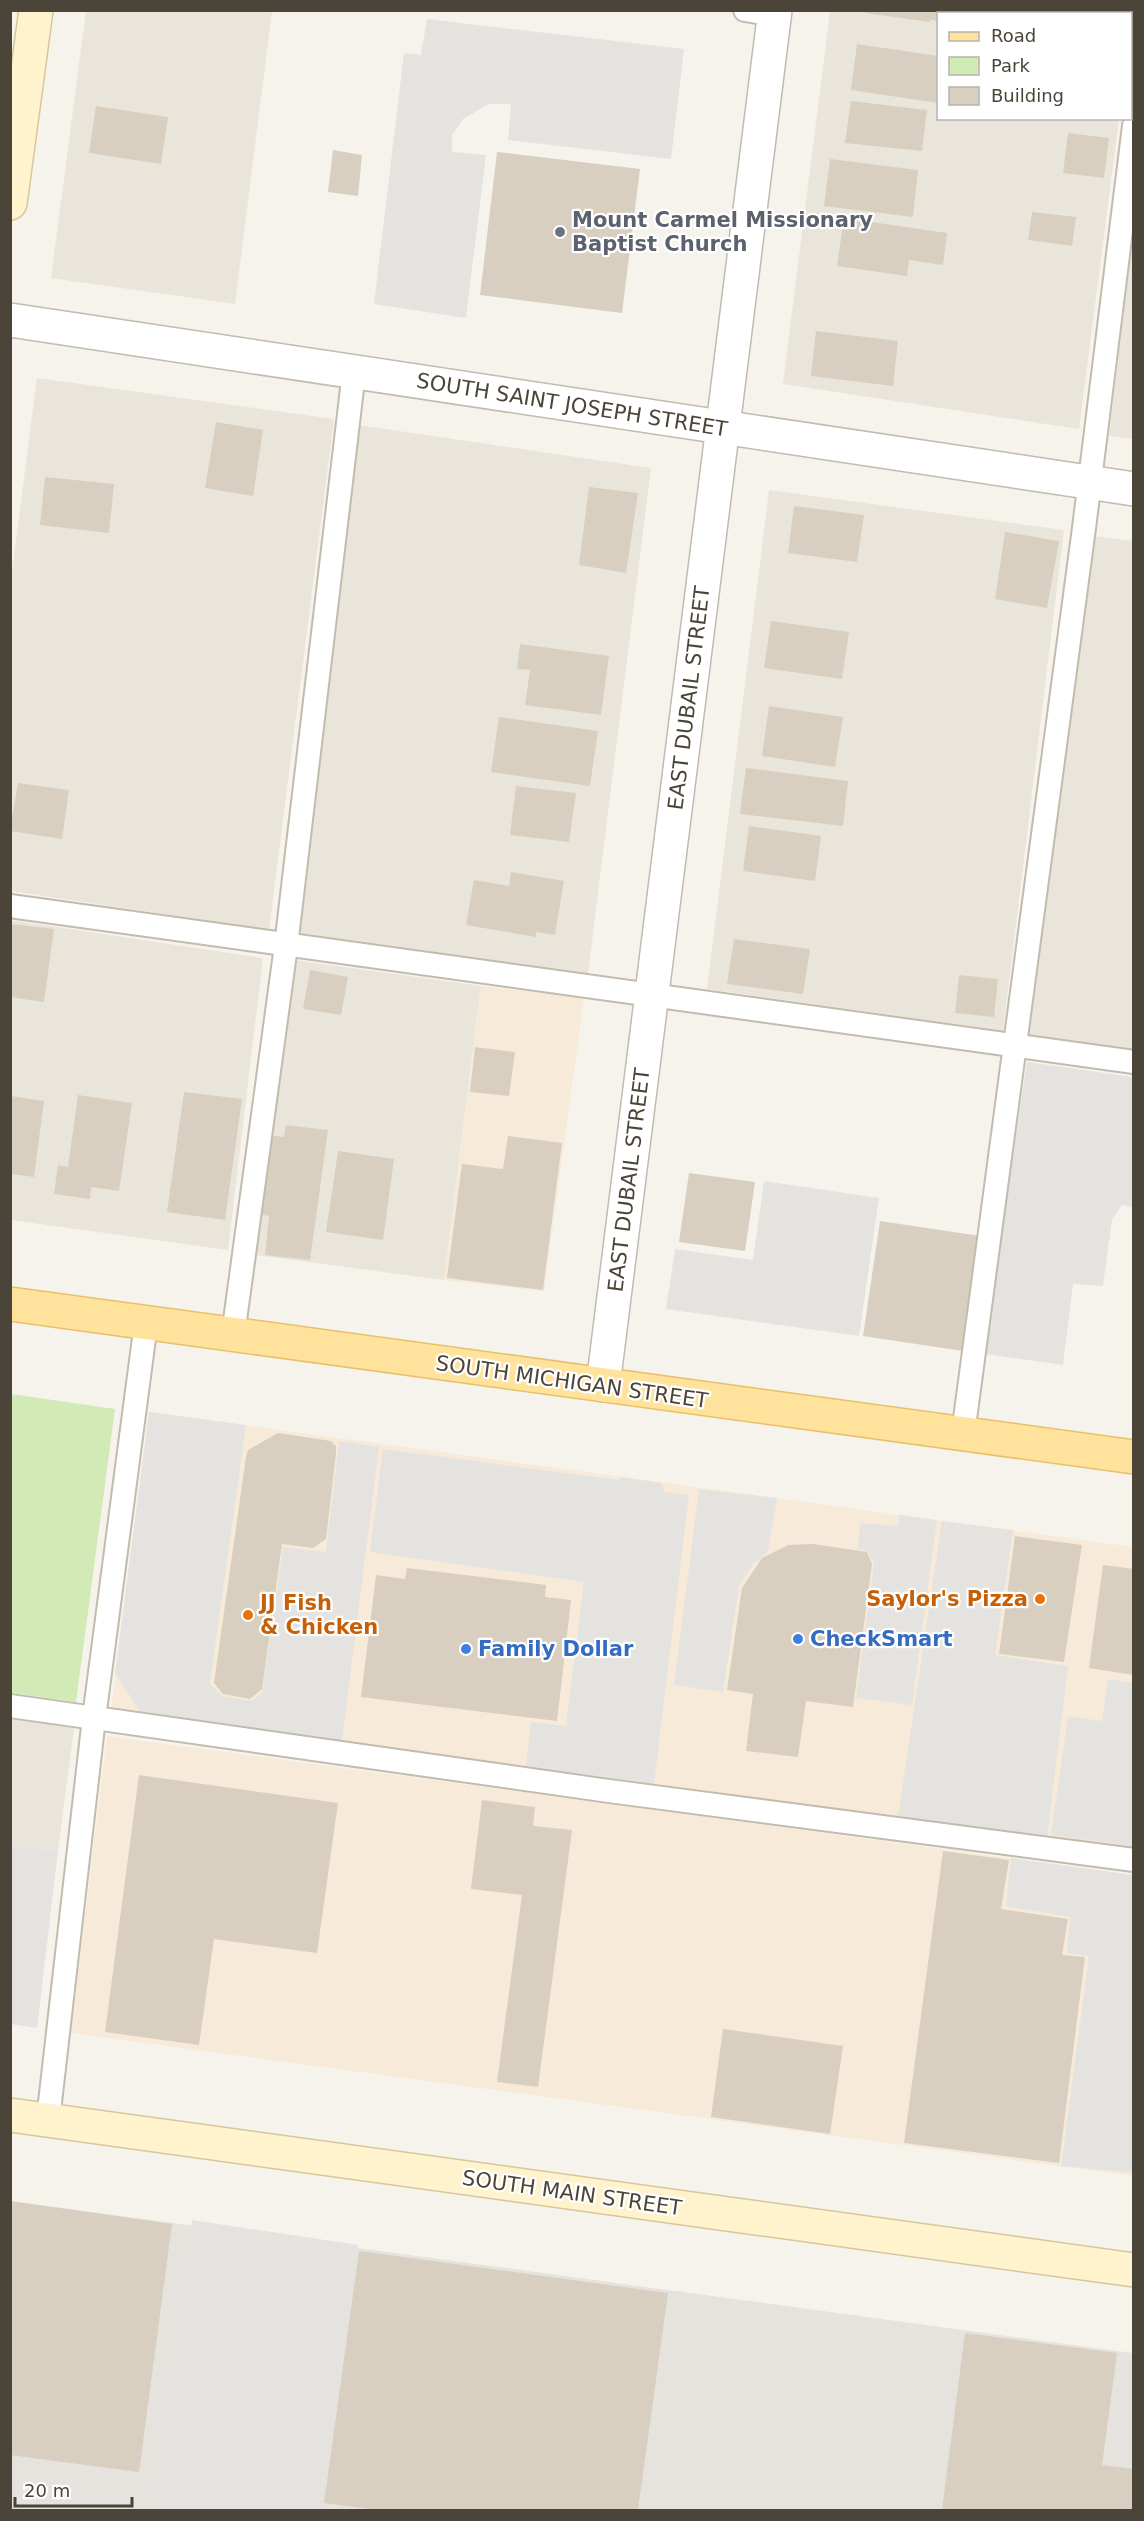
<svg xmlns="http://www.w3.org/2000/svg" width="1144" height="2521" font-family="'DejaVu Sans',sans-serif">
  <style>
    .residential { fill: #eae5da }
    .commercial { fill: #f7ead8 }
    .industrial { fill: #e6e2dd }
    .green { fill: #d2eab5 }
    .parking { fill: #e5e3e0 }
    .building { fill: #d8cfc1 }
    .lines { fill: none; stroke-linecap: round; stroke-linejoin: round }
    .lane-casing { stroke: #c2bbae; stroke-width: 26 }
    .street-casing { stroke: #c2bbae; stroke-width: 36 }
    .secondary-casing { stroke: #d6c79b; stroke-width: 36 }
    .primary-casing { stroke: #e6c16a; stroke-width: 36 }
    .lane { stroke: #fff; stroke-width: 22 }
    .street { stroke: #fff; stroke-width: 33 }
    .secondary { stroke: #fff3cd; stroke-width: 33 }
    .primary { stroke: #ffe39c; stroke-width: 33 }
    .worship-dot { fill: #6b7280; stroke: #fff; stroke-width: 2 }
    .food-dot { fill: #e8710a; stroke: #fff; stroke-width: 2 }
    .shop-dot { fill: #3f7fe0; stroke: #fff; stroke-width: 2 }
    .labels { text-anchor: middle; dominant-baseline: central; stroke-width: 4.5; stroke-linejoin: round; paint-order: stroke }
    .worship-label { font-size: 21px; font-weight: bold; fill: #5b616d; stroke: #fff; text-anchor: start }
    .street-label { font-size: 21px; fill: #4b4439; stroke: #fff }
    .food-label { font-size: 21px; font-weight: bold; fill: #c56008; stroke: #fff; text-anchor: end }
    .shop-label { font-size: 21px; font-weight: bold; fill: #366cbe; stroke: #fff; text-anchor: start }
  </style>
  <rect width="100%" height="100%" fill="#f6f3ec"/>
  <!-- residential -->
  <g class="residential">
    <polygon points="86,11 272,11 235,304 51,278"/>
    <polygon points="830,11 1132,11 1131,26 1130,14 938,14 938,118 1119,119 1079,429 783,384"/>
    <polygon points="1133,235 1134,439 1133,439 1109,436"/>
    <polygon points="37,378 334,419 269,930 11,891 10,587"/>
    <polygon points="358,425 651,468 588,974 298,935"/>
    <polygon points="769,490 1064,530 1003,1031 707,989"/>
    <polygon points="1094,536 1133,541 1133,1051 1029,1037"/>
    <polygon points="10,920 263,958 228,1250 11,1220"/>
    <polygon points="294,960 481,986 444,1280 255,1255"/>
    <polygon points="11,1719 74,1728 58,1851 11,1844"/>
  </g>
  <!-- commercial -->
  <g class="commercial">
    <polygon points="481,986 584,998 544,1291 444,1280"/>
    <polygon points="149,1412 1133,1547 1133,1849 111,1712"/>
    <polygon points="107,1736 1133,1875 1133,2176 71,2033"/>
  </g>
  <!-- industrial -->
  <polygon class="industrial" points="11,2201 1133,2353 1133,2510 11,2510"/>
  <!-- green -->
  <polygon class="green" points="11,1394 115,1409 76,1702 11,1693"/>
  <!-- parking -->
  <g class="parking">
    <polygon points="427,19 684,49 671,159 508,140 511,104 489,104 463,119 452,135 452,152 486,155 466,318 374,304 404,53 421,55"/>
    <polygon points="1027,1062 1133,1077 1133,1207 1122,1205 1112,1219 1103,1286 1073,1284 1063,1365 984,1354"/>
    <polygon points="764,1181 879,1198 859,1336 666,1309 675,1249 753,1260"/>
    <polygon points="149,1412 246,1425 210,1683 221,1696 252,1701 262,1693 283,1547 326,1552 339,1441 379,1447 342,1742 143,1716 115,1673"/>
    <polygon points="383,1449 619,1480 620,1477 662,1483 664,1492 689,1495 654,1784 526,1767 531,1722 566,1726 584,1582 370,1552"/>
    <polygon points="699,1489 777,1498 768,1552 753,1564 739,1586 723,1692 674,1685"/>
    <polygon points="900,1515 937,1520 912,1705 856,1698 874,1564 868,1551 857,1549 861,1523 897,1526"/>
    <polygon points="942,1521 1013,1530 995,1655 1068,1666 1047,1838 898,1817"/>
    <polygon points="1108,1679 1133,1683 1133,1846 1051,1835 1068,1716 1102,1721"/>
    <polygon points="11,1844 58,1851 37,2028 11,2024"/>
    <polygon points="1011,1858 1133,1875 1133,2173 1061,2166 1089,1956 1067,1953 1070,1917 1006,1906"/>
    <polygon points="192,2220 358,2245 316,2510 153,2510"/>
  </g>
  <!-- building -->
  <g class="building">
    <polygon points="866,10 972,10 972,14 938,14 938,21 930,20 930,22 865,13"/>
    <polygon points="857,44 938,56 938,103 851,90"/>
    <polygon points="851,101 927,110 922,151 845,143"/>
    <polygon points="96,106 168,117 161,164 89,153"/>
    <polygon points="1068,133 1109,138 1104,178 1063,173"/>
    <polygon points="333,150 362,155 358,196 328,192"/>
    <polygon points="497,152 640,169 622,313 480,295"/>
    <polygon points="830,159 918,170 913,217 824,206"/>
    <polygon points="1032,212 1076,217 1072,246 1028,240"/>
    <polygon points="844,218 947,233 943,265 909,260 907,276 837,266"/>
    <polygon points="816,331 898,341 893,386 811,376"/>
    <polygon points="216,422 263,430 253,496 205,488"/>
    <polygon points="45,477 114,484 109,533 40,525"/>
    <polygon points="589,487 638,493 626,573 579,565"/>
    <polygon points="794,506 864,515 857,562 788,553"/>
    <polygon points="1005,532 1059,541 1047,608 995,599"/>
    <polygon points="771,621 849,632 842,679 764,668"/>
    <polygon points="520,644 609,656 601,715 525,705 530,670 517,669"/>
    <polygon points="769,706 843,717 835,767 762,756"/>
    <polygon points="499,717 598,731 590,786 491,772"/>
    <polygon points="746,768 848,781 843,826 740,814"/>
    <polygon points="18,783 69,790 62,839 10,831"/>
    <polygon points="516,786 576,793 569,842 510,835"/>
    <polygon points="749,826 821,836 815,881 743,871"/>
    <polygon points="511,872 564,881 555,935 536,932 536,937 466,925 474,880 509,886"/>
    <polygon points="10,924 54,929 44,1002 10,997"/>
    <polygon points="734,939 810,949 803,994 727,984"/>
    <polygon points="310,970 348,977 341,1015 303,1009"/>
    <polygon points="959,975 998,979 994,1017 955,1013"/>
    <polygon points="475,1047 515,1052 509,1096 470,1092"/>
    <polygon points="184,1092 242,1099 225,1220 167,1212"/>
    <polygon points="78,1095 132,1103 119,1191 91,1187 90,1199 54,1194 58,1165 68,1167"/>
    <polygon points="11,1096 44,1101 34,1177 12,1174 10,1178"/>
    <polygon points="286,1125 328,1130 310,1260 265,1255 269,1216 257,1214 268,1135 284,1137"/>
    <polygon points="508,1136 562,1143 543,1290 447,1278 462,1164 503,1169"/>
    <polygon points="338,1151 394,1159 383,1240 326,1232"/>
    <polygon points="689,1173 755,1182 745,1251 679,1242"/>
    <polygon points="880,1221 980,1236 963,1351 863,1336"/>
    <polygon points="278,1433 331,1441 336,1446 336,1454 326,1539 313,1548 282,1544 262,1689 250,1699 223,1694 214,1683 246,1457 248,1450"/>
    <polygon points="1015,1536 1082,1545 1064,1662 999,1654"/>
    <polygon points="813,1544 867,1552 872,1564 853,1707 806,1701 798,1757 746,1751 753,1694 727,1690 742,1588 762,1558 788,1545"/>
    <polygon points="1103,1565 1134,1569 1134,1675 1089,1668"/>
    <polygon points="407,1568 546,1585 545,1597 571,1600 557,1721 361,1697 376,1575 405,1579"/>
    <polygon points="139,1775 338,1803 317,1953 214,1939 199,2045 105,2032"/>
    <polygon points="482,1800 535,1807 533,1826 572,1830 538,2087 497,2082 522,1895 471,1889"/>
    <polygon points="943,1851 1009,1860 1001,1909 1068,1919 1062,1955 1085,1957 1059,2163 904,2143"/>
    <polygon points="723,2029 843,2046 830,2134 711,2117"/>
    <polygon points="10,2201 172,2224 139,2472 10,2455"/>
    <polygon points="359,2251 668,2293 638,2510 377,2510 324,2503"/>
    <polygon points="965,2333 1117,2353 1102,2465 1134,2469 1134,2510 942,2510"/>
  </g>
  <g class="lines">
    <defs>
      <g id="lane">
        <polyline points="745,10 775,15"/>
        <polyline points="10,906 1134,1062"/>
        <polyline points="233,1335 286,946 354,372"/>
        <polyline points="963,1434 1084,528 1134,126"/>
        <polyline points="10,1706 609,1791 1134,1860"/>
        <polyline points="48,2120 94,1718 146,1323"/>
      </g>
      <g id="street">
        <polyline points="10,320 1134,489"/>
        <polyline points="603,1385 775,10"/>
      </g>
      <g id="secondary">
        <polyline points="10,203 36,10"/>
        <polyline points="10,2115 1134,2270"/>
      </g>
      <polyline id="primary" points="10,1304 1134,1457"/>
    </defs>
    <!-- lane casing -->
    <use href="#lane" class="lane-casing"/>
    <!-- street casing -->
    <use href="#street" class="street-casing"/>
    <!-- secondary casing -->
    <use href="#secondary" class="secondary-casing"/>
    <!-- primary casing -->
    <use href="#primary" class="primary-casing"/>
    <!-- lane -->
    <use href="#lane" class="lane"/>
    <!-- street -->
    <use href="#street" class="street"/>
    <!-- secondary -->
    <use href="#secondary" class="secondary"/>
    <!-- primary -->
    <use href="#primary" class="primary"/>
  </g>
  <!-- markers -->
  <circle class="worship-dot" cx="560" cy="232" r="6"/>
  <g class="food-dot">
    <circle cx="1040" cy="1599" r="6"/>
    <circle cx="248" cy="1615" r="6"/>
  </g>
  <g class="shop-dot">
    <circle cx="798" cy="1639" r="6"/>
    <circle cx="466" cy="1649" r="6"/>
  </g>
  <g class="labels">
    <!-- worship labels -->
    <g class="worship-label">
      <text x="572" y="220">Mount Carmel Missionary<tspan x="572" dy="24">Baptist Church</tspan></text>
    </g>
    <!-- street labels -->
    <g class="street-label">
      <text transform="translate(572 405) rotate(9)">SOUTH SAINT JOSEPH STREET</text>
      <text transform="translate(689 698) rotate(-83)">EAST DUBAIL STREET</text>
      <text transform="translate(629 1180) rotate(-83)">EAST DUBAIL STREET</text>
      <text transform="translate(572 1382) rotate(8)">SOUTH MICHIGAN STREET</text>
      <text transform="translate(572 2193) rotate(8)">SOUTH MAIN STREET</text>
    </g>
    <!-- food labels -->
    <g class="food-label">
      <text x="1028" y="1599">Saylor's Pizza</text>
      <text x="260" y="1603" text-anchor="start">JJ Fish<tspan x="260" dy="24">&amp; Chicken</tspan></text>
    </g>
    <!-- shop labels -->
    <g class="shop-label">
      <text x="810" y="1639">CheckSmart</text>
      <text x="478" y="1649">Family Dollar</text>
    </g>
  </g>
  <!-- border -->
  <rect width="1144" height="2521" fill="none" stroke="#4b4439" stroke-width="24"/>
  <!-- legend -->
  <rect x="937" y="12" width="195" height="108" fill="#ffffff" stroke="#b7b4b0" stroke-width="1.5"/>
  <rect x="949" y="32" width="30" height="9" fill="#ffe39c" stroke="#b7b4b0" stroke-width="1.5"/>
  <text x="991" y="42" font-size="18" fill="#4b4439">Road</text>
  <rect x="949" y="57" width="30" height="18" fill="#d2eab5" stroke="#b7b4b0" stroke-width="1.5"/>
  <text x="991" y="72" font-size="18" fill="#4b4439">Park</text>
  <rect x="949" y="87" width="30" height="18" fill="#d8cfc1" stroke="#b7b4b0" stroke-width="1.5"/>
  <text x="991" y="102" font-size="18" fill="#4b4439">Building</text>
  <!-- scale -->
  <path d="M15 2497v9h117v-9" fill="none" stroke="#4b4439" stroke-width="3"/>
  <text x="24" y="2497" font-size="18" fill="#4b4439" stroke="#ffffff" stroke-width="4.5" paint-order="stroke">20 m</text>
</svg>
